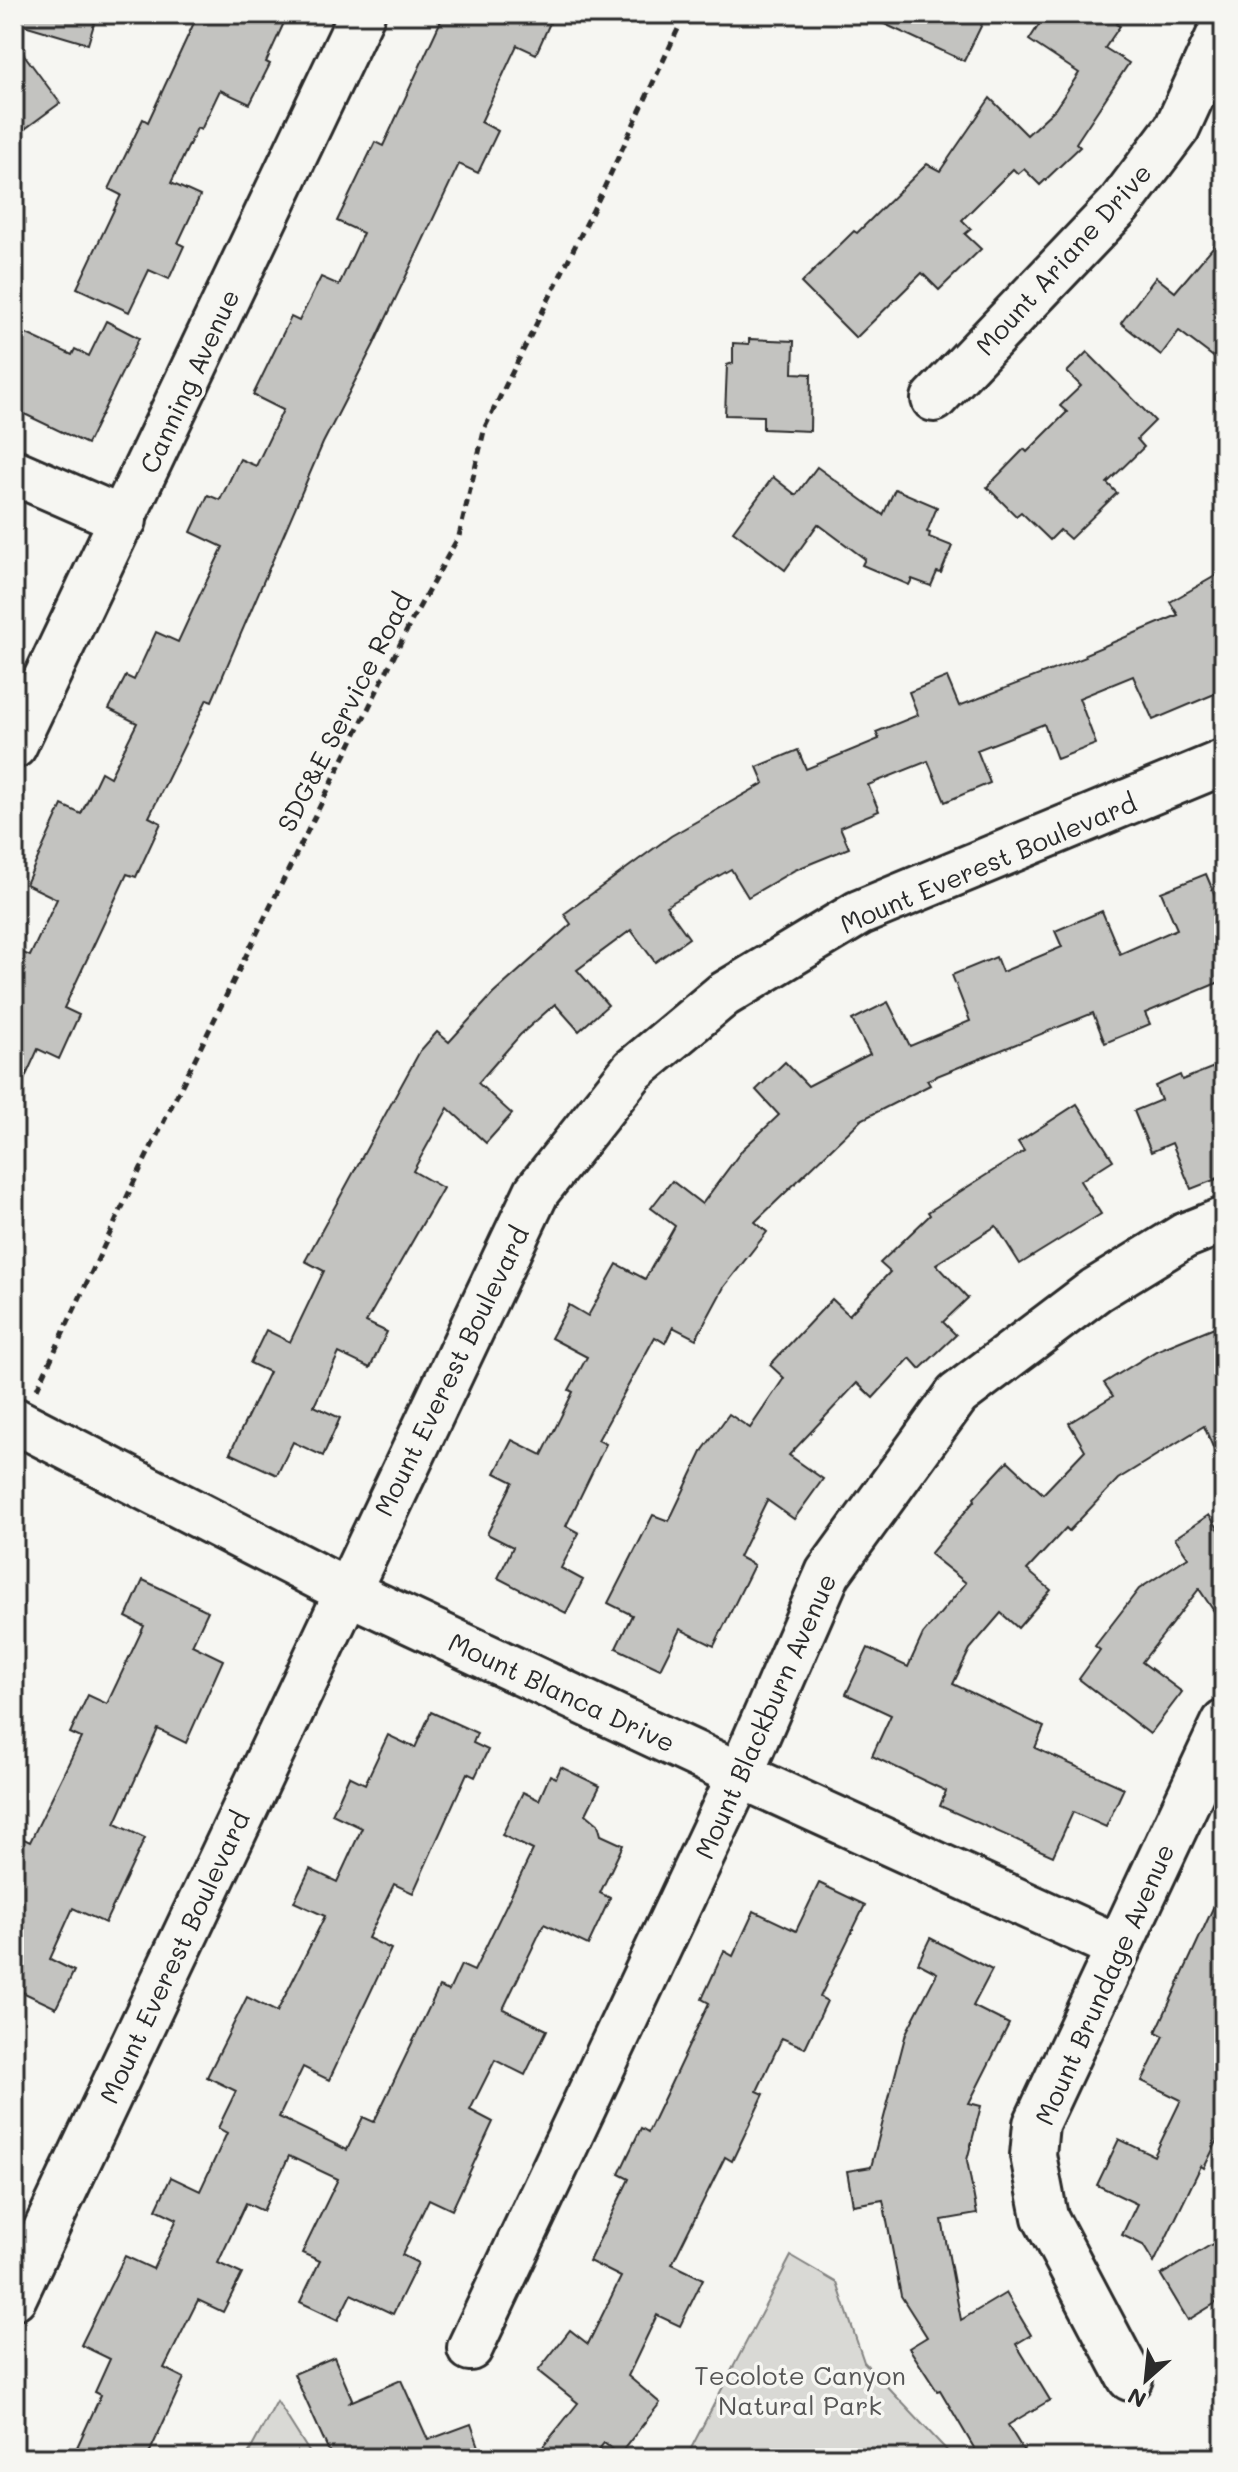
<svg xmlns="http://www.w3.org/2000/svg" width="1238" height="2472" font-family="Mali,sans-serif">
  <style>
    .green { fill: #d9d9d5; stroke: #828280; stroke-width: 2 }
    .building { fill: #c3c3c0; stroke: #2b2b2b; stroke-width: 2 }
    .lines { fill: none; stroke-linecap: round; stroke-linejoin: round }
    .minor-casing { stroke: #2b2b2b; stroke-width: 50 }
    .path { stroke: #2b2b2b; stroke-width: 5; stroke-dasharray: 8 6; stroke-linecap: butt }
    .minor { stroke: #f6f6f2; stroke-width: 44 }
    .labels { text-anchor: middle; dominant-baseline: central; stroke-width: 7; stroke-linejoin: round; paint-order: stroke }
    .street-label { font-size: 26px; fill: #2b2b2b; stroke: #f6f6f2 }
    .park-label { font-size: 26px; fill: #565656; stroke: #f6f6f2 }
  </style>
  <rect width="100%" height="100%" fill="#f6f6f2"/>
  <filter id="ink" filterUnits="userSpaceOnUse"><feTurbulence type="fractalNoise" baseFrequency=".0125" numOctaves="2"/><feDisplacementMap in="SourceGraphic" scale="16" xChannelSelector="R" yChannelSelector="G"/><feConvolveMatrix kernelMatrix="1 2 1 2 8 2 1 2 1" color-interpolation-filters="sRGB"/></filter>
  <g filter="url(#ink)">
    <!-- green -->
    <g class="green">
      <polygon points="791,2256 837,2283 864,2362 954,2458 686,2458"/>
      <polygon points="277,2401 313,2458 246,2458"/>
    </g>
    <!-- building -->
    <g class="building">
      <polygon points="14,14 97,14 88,44 14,22"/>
      <polygon points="198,14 288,14 266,62 270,64 250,104 220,90 201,130 197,128 171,183 200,196 178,243 184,246 169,279 149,270 129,312 77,288 121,195 109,189 143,119 148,122"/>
      <polygon points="444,14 554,14 536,54 517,45 481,122 498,131 478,173 459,164 374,344 323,443 212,701 207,699 149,817 161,823 136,877 127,874 64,1008 79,1015 59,1059 38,1049 14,1102 14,949 30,956 57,899 26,884 62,805 81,814 101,772 110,777 137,723 109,709 126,676 134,680 156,632 178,642 196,603 223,547 191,532 208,495 220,500 240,459 256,466 283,410 253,395 291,317 299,321 321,277 339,285 363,233 337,221 375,142 383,146"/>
      <polygon points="863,14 987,14 964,61"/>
      <polygon points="1046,14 1123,14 1116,24 1120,26 1105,48 1129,63 1076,143 1080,147 1040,185 1024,169 1018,174 1013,169 962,220 971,229 965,234 981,249 939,290 922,273 856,338 801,283 854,231 857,233 927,164 940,171 990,98 1027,135 1055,109 1079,73 1029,40"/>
      <polygon points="14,41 60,103 14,137"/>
      <polygon points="1224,234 1224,365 1179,331 1161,355 1121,323 1156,277 1175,292"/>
      <polygon points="106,321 139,338 87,444 14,409 14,328 72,355 75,349 89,356"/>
      <polygon points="749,339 794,341 793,373 811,374 810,431 763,429 763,416 725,415 727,365 733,363 733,343 749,344"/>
      <polygon points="1087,352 1155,421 1137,439 1144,447 1107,483 1117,493 1070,539 1060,530 1050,540 1021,512 1016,516 987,487 1024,449 1027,452 1067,412 1060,406 1081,386 1067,372"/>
      <polygon points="817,467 883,515 895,489 937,507 927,532 930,533 929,537 952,546 941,573 937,572 931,586 912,579 909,585 862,565 865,559 818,524 785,570 733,531 773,477 796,495"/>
      <polygon points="1224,571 1224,690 1153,720 1133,676 1079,698 1096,744 1057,759 1044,724 977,750 990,783 945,802 928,761 868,785 879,811 840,827 849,848 795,870 748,897 731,869 666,906 689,938 655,962 631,930 577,970 608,1005 579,1031 555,1004 520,1035 478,1083 512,1114 486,1143 448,1108 413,1171 443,1188 366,1322 387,1332 370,1368 339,1353 314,1406 340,1418 323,1456 293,1442 277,1475 230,1453 269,1372 250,1363 266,1330 290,1342 324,1271 305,1261 420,1051 437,1032 449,1042 493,994 571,924 564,914 671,836 764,783 757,767 798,750 806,769 879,739 876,732 918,715 909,692 947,677 959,706 1086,657 1085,654 1178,615 1170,602"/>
      <polygon points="1206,874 1224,917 1222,981 1145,1013 1150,1024 1105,1043 1093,1013 927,1080 930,1085 861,1120 755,1222 767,1232 724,1287 696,1339 673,1327 665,1343 655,1337 598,1440 606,1444 566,1526 579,1533 561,1568 583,1580 566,1613 498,1578 513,1547 487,1534 513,1482 495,1473 512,1440 542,1455 573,1392 569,1390 587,1357 551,1338 569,1305 588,1316 617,1264 645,1279 675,1226 651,1208 672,1181 702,1204 743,1149 779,1115 756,1090 785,1062 808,1086 870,1054 852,1020 888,1002 910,1046 970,1021 952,975 996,957 1002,972 1062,947 1055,931 1102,911 1120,954 1177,929 1161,892"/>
      <polygon points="1224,1063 1224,1176 1191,1189 1172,1143 1151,1152 1134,1111 1161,1100 1155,1086 1180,1075 1182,1080"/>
      <polygon points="1077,1104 1113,1160 1080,1181 1101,1214 1020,1264 996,1226 936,1264 968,1298 943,1322 956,1335 920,1369 910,1358 873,1398 857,1383 789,1455 823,1479 794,1519 767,1500 739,1557 754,1565 714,1646 680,1629 660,1669 616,1648 632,1615 608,1603 653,1515 669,1521 703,1450 729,1414 750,1428 784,1378 770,1365 832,1299 849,1315 890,1272 880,1263 930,1215 928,1212 1024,1151 1018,1142"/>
      <polygon points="1224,1323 1224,1473 1204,1426 1118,1479 1069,1531 1066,1528 1027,1570 1051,1590 1018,1628 1001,1613 970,1649 953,1684 1044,1727 1035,1748 1124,1788 1106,1827 1073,1812 1053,1856 940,1806 946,1791 872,1756 891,1715 846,1694 868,1648 908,1667 923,1634 966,1583 930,1554 975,1500 974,1498 1008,1461 1043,1494 1085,1450 1069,1423 1113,1396 1104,1383 1156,1351"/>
      <polygon points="1209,1515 1224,1537 1224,1626 1199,1589 1142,1662 1182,1692 1150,1734 1079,1679 1100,1650 1095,1646 1139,1589 1188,1557 1175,1538"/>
      <polygon points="143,1580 208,1611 192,1645 223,1660 186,1743 158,1729 115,1824 145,1838 105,1923 73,1908 50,1959 74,1971 56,2008 14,1988 14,1857 22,1838 30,1842 81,1738 70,1733 88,1695 107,1704 144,1626 126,1617"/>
      <polygon points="431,1712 477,1733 473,1743 488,1750 475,1777 467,1773 413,1893 394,1884 368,1938 391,1949 329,2080 303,2067 279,2117 347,2150 363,2117 374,2122 439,1987 449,1991 461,1965 474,1971 533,1850 502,1835 523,1792 539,1800 550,1775 556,1778 561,1767 600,1786 586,1814 598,1824 601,1835 623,1845 600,1893 610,1898 588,1945 544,1924 503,2009 547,2030 525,2075 495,2060 470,2110 493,2122 452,2210 429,2199 402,2255 418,2263 393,2314 351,2294 338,2320 300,2302 320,2261 302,2253 338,2179 289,2156 263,2211 246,2203 218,2263 242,2274 223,2312 198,2300 164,2368 184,2378 147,2458 72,2458 101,2395 95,2392 110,2359 81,2345 125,2256 153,2269 177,2219 156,2209 171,2177 200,2191 227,2133 218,2128 236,2091 207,2077 247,1997 277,2012 325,1916 294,1902 310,1869 337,1882 362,1828 332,1814 349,1776 365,1784 388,1735 415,1748"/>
      <polygon points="819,1883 865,1905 820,1997 827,2001 805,2048 782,2038 757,2091 764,2094 732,2161 725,2157 672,2264 703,2279 680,2326 657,2315 628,2376 660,2403 619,2455 604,2443 592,2458 534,2458 578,2403 538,2371 570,2330 588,2344 621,2277 589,2261 629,2179 619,2174 641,2128 648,2132 709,2003 702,1999 724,1951 733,1956 754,1911 796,1931"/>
      <polygon points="1224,1884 1224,2127 1204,2168 1201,2166 1154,2263 1143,2245 1122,2235 1137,2204 1097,2185 1119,2139 1154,2156 1181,2100 1142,2081 1164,2036 1156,2032"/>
      <polygon points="930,1938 992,1970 973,2006 1009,2024 969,2103 981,2106 967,2160 977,2214 942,2220 961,2320 1006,2293 1031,2335 1016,2344 1050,2400 1008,2425 1028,2458 980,2458 940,2390 937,2391 909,2348 927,2337 901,2296 883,2200 853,2205 847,2171 871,2167 906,2033 937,1973 918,1963"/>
      <polygon points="1224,2237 1224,2298 1188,2320 1161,2275"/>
      <polygon points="334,2357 352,2399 350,2402 401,2380 428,2440 471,2424 483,2458 332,2458 294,2374"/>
    </g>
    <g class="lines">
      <defs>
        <g id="minor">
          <polyline points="934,399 1119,205 1177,128 1224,25"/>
          <polyline points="14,472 124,520"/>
          <polyline points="14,746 362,14"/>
          <polyline points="14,1420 346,1591 740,1775 1118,1947"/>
          <polyline points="14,2297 537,1191 633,1070 723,995 859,913 1224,762"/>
          <polyline points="470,2348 740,1775 828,1573 957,1395 1096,1290 1184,1236 1224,1220"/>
          <polyline points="1130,2378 1045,2217 1033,2155 1036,2124 1224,1723"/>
        </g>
      </defs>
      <!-- minor casing -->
      <use href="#minor" class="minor-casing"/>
      <!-- path -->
      <polyline class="path" points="37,1389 134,1182 412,620 459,536 485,427 603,190 685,14"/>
      <!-- minor -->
      <use href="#minor" class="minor"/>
    </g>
  </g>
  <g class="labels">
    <!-- street labels -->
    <g class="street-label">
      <text transform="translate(1063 259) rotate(-48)">Mount Ariane Drive</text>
      <text transform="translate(189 381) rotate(-65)">Canning Avenue</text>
      <text transform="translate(344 712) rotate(-63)">SDG&amp;E Service Road</text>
      <text transform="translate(988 863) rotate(-23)">Mount Everest Boulevard</text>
      <text transform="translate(451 1371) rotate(-64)">Mount Everest Boulevard</text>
      <text transform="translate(562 1692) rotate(25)">Mount Blanca Drive</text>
      <text transform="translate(765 1716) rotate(-66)">Mount Blackburn Avenue</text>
      <text transform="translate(174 1957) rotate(-65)">Mount Everest Boulevard</text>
      <text transform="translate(1104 1984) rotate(-66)">Mount Brundage Avenue</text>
    </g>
    <!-- park labels -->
    <g class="park-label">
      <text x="800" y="2375">Tecolote Canyon<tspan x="800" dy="30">Natural Park</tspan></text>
    </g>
  </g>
  <!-- margin -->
  <rect width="1238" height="2472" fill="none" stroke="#f6f6f2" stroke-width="48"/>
  <rect x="24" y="24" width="1190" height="2424" fill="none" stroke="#2b2b2b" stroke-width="3" filter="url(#ink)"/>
  <!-- north arrow -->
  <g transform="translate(1146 2380) rotate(207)" stroke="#f6f6f2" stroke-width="6" paint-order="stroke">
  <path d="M0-6L14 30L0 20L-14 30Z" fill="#2b2b2b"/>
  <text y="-12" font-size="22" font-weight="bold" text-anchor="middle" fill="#2b2b2b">N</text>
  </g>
</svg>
